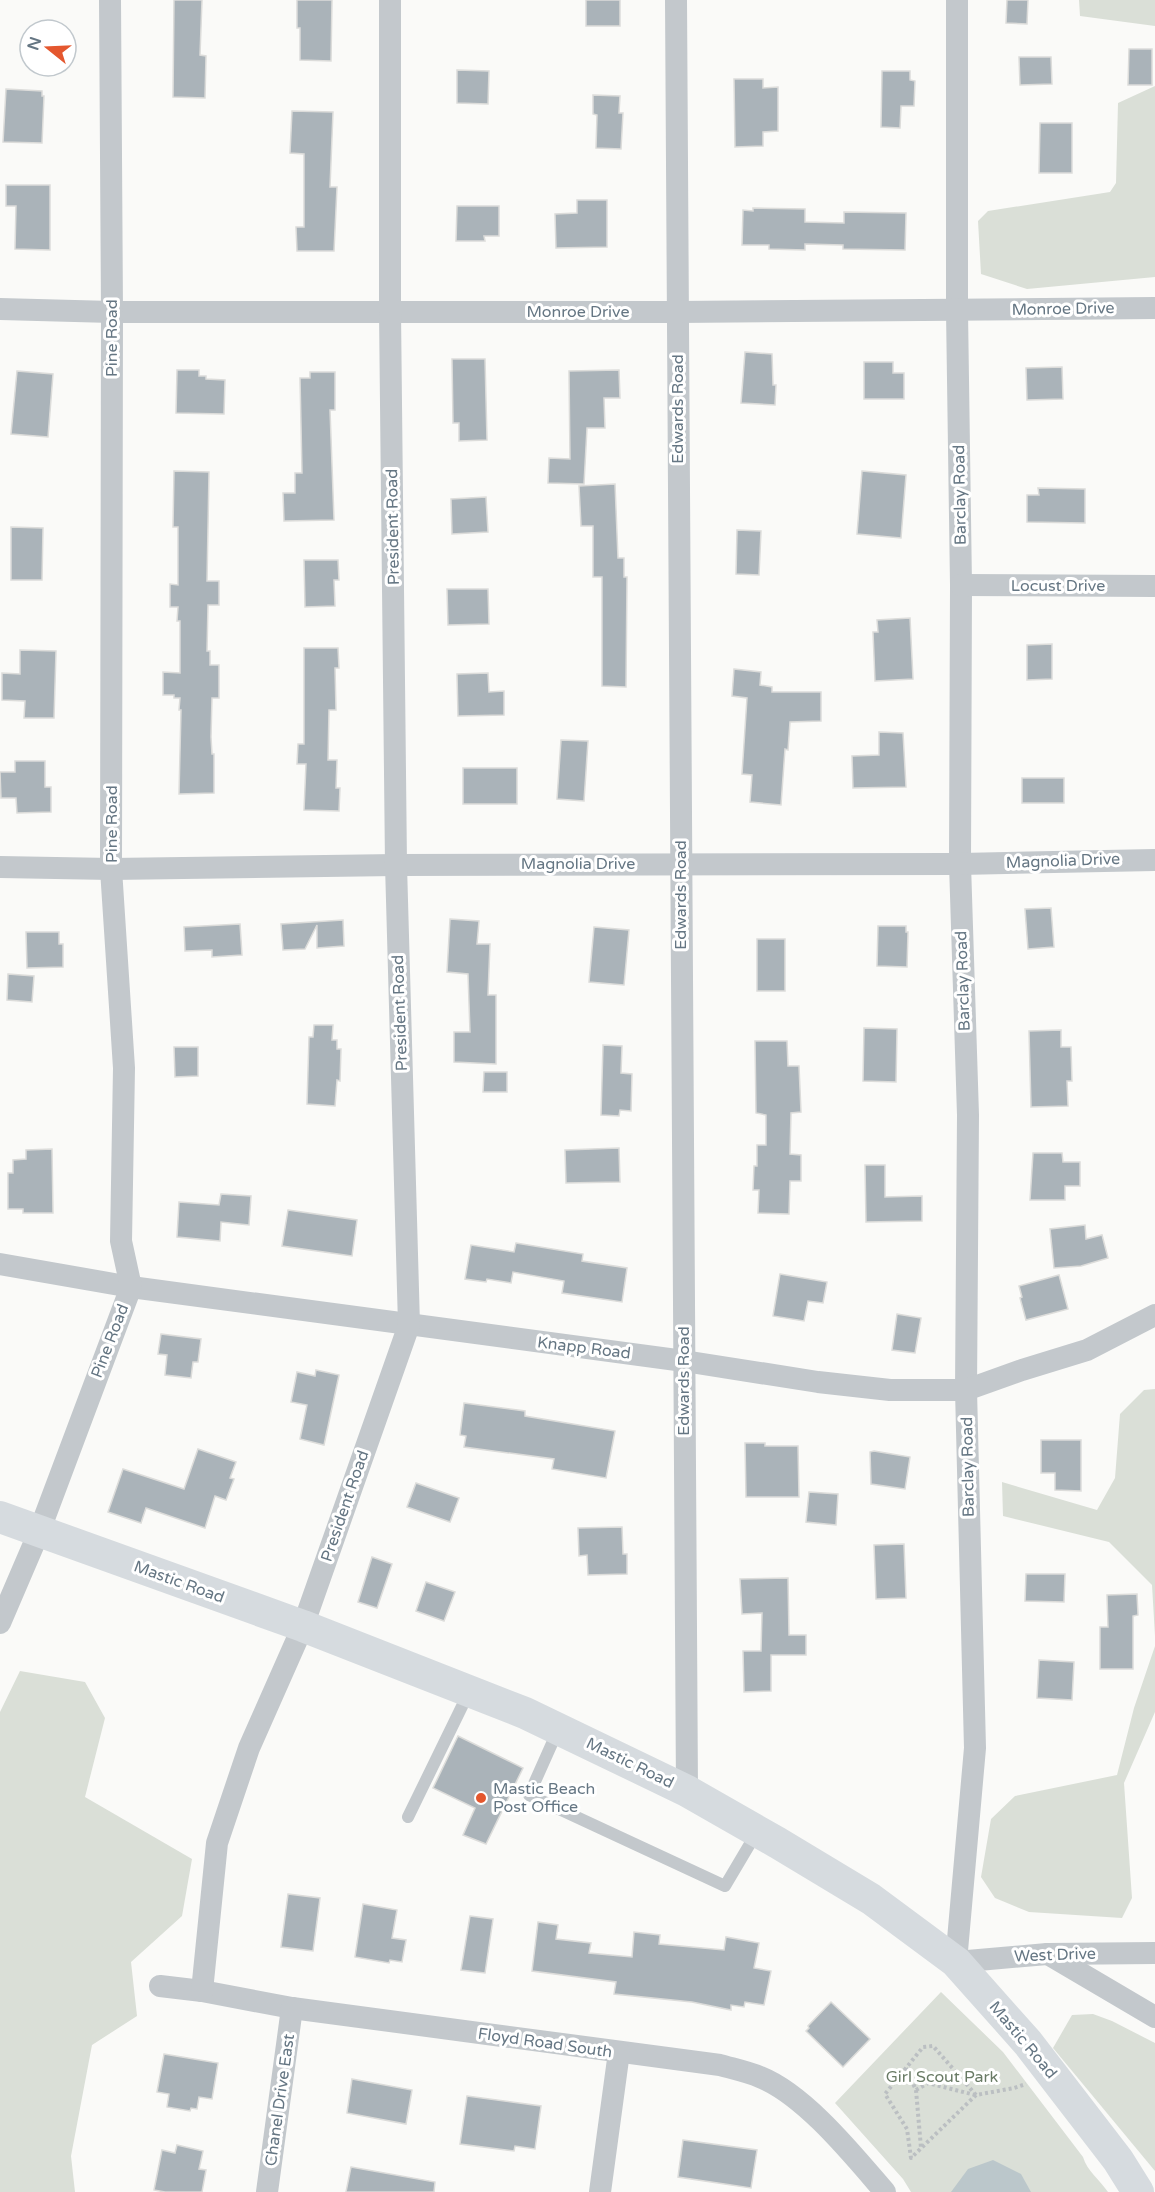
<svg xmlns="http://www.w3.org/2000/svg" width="1155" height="2192" font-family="'Varela Round',sans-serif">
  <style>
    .green { fill: #dadfd7 }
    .water { fill: #bbc7cb }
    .building { fill: #aab3b9; stroke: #dcdcda; stroke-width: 1.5 }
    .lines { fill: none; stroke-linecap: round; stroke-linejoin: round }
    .path { stroke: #bbbfc2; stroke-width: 4; stroke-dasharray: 3 3; stroke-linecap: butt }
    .lane { stroke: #c3c8cc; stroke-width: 12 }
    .street { stroke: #c3c8cc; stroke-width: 22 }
    .secondary { stroke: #d6dbdf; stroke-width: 32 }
    .poi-dot { fill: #e4572e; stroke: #fff; stroke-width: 2 }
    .labels { text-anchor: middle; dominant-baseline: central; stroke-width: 6; stroke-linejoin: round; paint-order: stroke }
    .street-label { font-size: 16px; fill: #657683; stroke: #fff }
    .poi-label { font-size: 16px; fill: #657683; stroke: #fff; text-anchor: start }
    .park-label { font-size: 16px; fill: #687a64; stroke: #fff }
  </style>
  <rect width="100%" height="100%" fill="#fafaf8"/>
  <!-- green -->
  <g class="green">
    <polygon points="1079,0 1155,0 1155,26 1080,16"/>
    <polygon points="1155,86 1155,277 1027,289 981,274 978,221 988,211 1110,192 1116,183 1118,103"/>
    <polygon points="1155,1389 1155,1636 1152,1585 1109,1542 1003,1516 1002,1482 1097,1510 1115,1478 1120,1414 1144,1390"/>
    <polygon points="1155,1646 1155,1712 1124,1783 1132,1898 1122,1918 1029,1912 995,1898 981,1877 991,1819 1015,1796 1117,1775 1134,1708"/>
    <polygon points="20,1671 85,1682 105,1718 85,1797 192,1859 182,1916 131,1962 137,2016 92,2045 71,2156 75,2192 0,2192 0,1712"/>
    <path d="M941,1992L1003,2052L1083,2157C1087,2171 1100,2180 1108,2192H911L903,2179L835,2103Z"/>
    <polygon points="1093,2014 1112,2021 1155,2043 1155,2171 1053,2048 1072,2015"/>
  </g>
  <!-- water -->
  <polygon class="water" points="993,2160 1021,2174 1031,2192 951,2192 968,2169"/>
  <!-- building -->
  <g class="building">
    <polygon points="174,0 202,0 200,55 206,56 205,98 173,97"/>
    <polygon points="297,0 332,0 331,61 300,60 300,28 297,28"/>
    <rect x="586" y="0" width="34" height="26"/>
    <polygon points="1007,0 1028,0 1027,24 1006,23"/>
    <polygon points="1129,49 1152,49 1152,85 1128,85"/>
    <polygon points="1019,57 1051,57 1052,84 1020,85"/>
    <polygon points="457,70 489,71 488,104 457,103"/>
    <polygon points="882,71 910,71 910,80 915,81 914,106 901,106 900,128 881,127"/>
    <polygon points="734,79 763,79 763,88 778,87 778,131 763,132 763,146 735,147"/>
    <polygon points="6,89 42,91 42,96 44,96 42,143 3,142"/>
    <polygon points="593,95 620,96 619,113 623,113 621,149 596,148 597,115 593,114"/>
    <polygon points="292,111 333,112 330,187 337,187 334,251 297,251 296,227 304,227 304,154 290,153"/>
    <polygon points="1040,123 1072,123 1072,173 1039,173"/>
    <polygon points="6,185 50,185 50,250 15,249 16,206 6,206"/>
    <polygon points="577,200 607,200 607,247 556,248 555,214 577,213"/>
    <polygon points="457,206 499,206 499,236 484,236 485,241 456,241"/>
    <polygon points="753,208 805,209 805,222 844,223 844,212 906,213 905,250 843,249 843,245 805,244 805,250 769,249 769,245 742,245 743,210 753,211"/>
    <polygon points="745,352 772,354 773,385 776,385 775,405 741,403"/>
    <polygon points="452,359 485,359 487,440 459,441 459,423 453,423"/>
    <polygon points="864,362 893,362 893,373 904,373 904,399 864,399"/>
    <polygon points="1062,367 1063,399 1027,400 1026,368"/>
    <polygon points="177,370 199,370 199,376 206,376 206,379 225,380 224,414 176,413"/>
    <polygon points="619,370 620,398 604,398 605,428 587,428 584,484 548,483 549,458 570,459 569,371"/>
    <polygon points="17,371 53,374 48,437 11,434"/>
    <polygon points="310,372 335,372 335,410 330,410 334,520 284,521 283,493 295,493 295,473 302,473 300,378 310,378"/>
    <polygon points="174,471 209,472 207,581 219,581 219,605 208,605 207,651 210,651 210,665 219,665 219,698 212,698 211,737 212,754 214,754 214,793 179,794 181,710 179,710 180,698 174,698 174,695 163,695 163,672 180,673 180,621 177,621 178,607 170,607 170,584 178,585 178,527 173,527"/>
    <polygon points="862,471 906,475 901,538 857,534"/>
    <polygon points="615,484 618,558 624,558 624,577 627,577 626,687 602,686 602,577 593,577 593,526 581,526 579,486"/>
    <polygon points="1038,488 1085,489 1085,523 1027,522 1027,495 1039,495"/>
    <polygon points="486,497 488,532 452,534 451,499"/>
    <polygon points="11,527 43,528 42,580 11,580"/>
    <polygon points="737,530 761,531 759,575 736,574"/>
    <polygon points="304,560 338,560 339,580 334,580 335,606 305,607"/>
    <polygon points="447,589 488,589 489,624 448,625"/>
    <polygon points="910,618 913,679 875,681 873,632 878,632 877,620"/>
    <polygon points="1052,644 1052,679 1027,680 1027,645"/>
    <polygon points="304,648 338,648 339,668 335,668 336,710 329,710 328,760 337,760 336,788 340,788 339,811 304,810 306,764 297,764 298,744 304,744"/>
    <polygon points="20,650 56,651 54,718 24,718 25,701 2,700 2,673 20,674"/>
    <polygon points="734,669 761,672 760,685 772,687 772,692 821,692 821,721 790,722 788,750 785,749 781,805 750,802 752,775 742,774 747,698 732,696"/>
    <polygon points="488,673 489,692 504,691 504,715 458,716 457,674"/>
    <polygon points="879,732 903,733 906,787 853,788 852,756 879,755"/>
    <polygon points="561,740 588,741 584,801 557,799"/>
    <polygon points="15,761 45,761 45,787 51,787 51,812 17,813 16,798 1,798 0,772 15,772"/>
    <rect x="463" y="768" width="54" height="36"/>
    <rect x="1022" y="778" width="42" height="25"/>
    <polygon points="1051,908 1054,947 1028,949 1025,909"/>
    <polygon points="450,919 479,921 477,944 490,944 488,995 496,995 496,1064 454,1062 454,1032 470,1032 468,974 447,972"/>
    <polygon points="343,920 344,946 317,948 317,925 305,949 283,950 281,924"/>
    <polygon points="240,924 242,955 212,957 212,950 185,951 184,927"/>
    <polygon points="878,926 906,926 906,932 908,932 907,967 877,966"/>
    <polygon points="594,927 629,930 624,985 589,982"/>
    <polygon points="26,932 59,932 59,944 63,944 63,967 27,968"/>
    <rect x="757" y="939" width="28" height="52"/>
    <polygon points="8,974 34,976 32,1002 7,1000"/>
    <polygon points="314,1025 333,1025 332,1040 337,1040 337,1049 341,1049 340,1081 337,1080 335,1106 307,1104 309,1037 313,1037"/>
    <polygon points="864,1028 897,1029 896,1082 863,1081"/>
    <polygon points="1061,1030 1061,1047 1071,1047 1072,1081 1067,1081 1068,1106 1031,1107 1029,1031"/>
    <polygon points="755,1041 787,1041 788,1066 799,1066 801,1112 791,1113 790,1154 801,1155 801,1181 790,1181 789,1214 758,1213 759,1190 753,1190 754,1166 757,1166 757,1145 766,1145 766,1115 756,1113"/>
    <polygon points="603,1045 622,1046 621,1073 632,1074 631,1111 620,1110 619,1116 601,1115"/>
    <polygon points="174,1047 198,1047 198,1076 175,1077"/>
    <polygon points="484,1072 507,1072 507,1092 483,1092"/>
    <polygon points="619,1148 620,1182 566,1183 565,1150"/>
    <polygon points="52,1149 53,1213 23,1213 23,1209 8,1209 8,1173 13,1173 13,1160 26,1159 26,1150"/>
    <polygon points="1033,1153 1062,1153 1063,1162 1080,1162 1080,1186 1065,1186 1065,1200 1030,1200"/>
    <polygon points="865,1165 885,1165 885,1197 922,1196 922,1221 866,1222"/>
    <polygon points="221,1194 251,1196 249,1225 221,1222 220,1241 177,1237 179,1202 219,1205"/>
    <polygon points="288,1210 357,1220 352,1256 282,1246"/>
    <polygon points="1085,1225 1086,1239 1102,1235 1108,1258 1081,1266 1054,1268 1050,1229"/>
    <polygon points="516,1243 583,1254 582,1261 627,1268 622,1302 562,1293 564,1281 513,1272 511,1283 487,1279 486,1282 465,1279 471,1245 514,1252"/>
    <polygon points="780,1274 827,1282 823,1303 808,1301 804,1321 773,1316"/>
    <polygon points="1059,1275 1068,1309 1026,1320 1020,1298 1022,1297 1019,1286"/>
    <polygon points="897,1314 921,1318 915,1353 892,1350"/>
    <polygon points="161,1334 201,1339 198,1362 193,1362 191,1378 165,1375 167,1355 158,1354"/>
    <polygon points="316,1370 339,1375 324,1445 300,1439 307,1405 291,1402 297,1372 315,1376"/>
    <polygon points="464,1403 525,1411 525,1416 615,1431 606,1478 552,1469 554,1459 464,1447 466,1436 460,1435"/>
    <polygon points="1041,1440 1081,1440 1081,1491 1055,1490 1055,1473 1041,1473"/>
    <polygon points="745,1443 765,1443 765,1446 798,1446 799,1497 746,1497"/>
    <polygon points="198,1449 236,1462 230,1478 234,1479 226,1500 215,1496 205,1528 146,1508 141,1523 108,1512 123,1469 184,1489"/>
    <polygon points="874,1451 910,1457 905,1489 871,1484 870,1452"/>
    <polygon points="416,1483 459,1498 450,1522 407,1507"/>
    <polygon points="809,1492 838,1494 836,1525 806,1522"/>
    <polygon points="622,1527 623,1554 627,1554 627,1574 588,1575 587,1555 579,1556 578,1528"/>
    <polygon points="904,1544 906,1598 876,1599 874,1545"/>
    <polygon points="372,1557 392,1564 377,1608 358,1602"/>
    <polygon points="1026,1574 1065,1574 1064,1602 1025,1601"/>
    <polygon points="788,1578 789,1635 806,1635 806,1655 771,1655 771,1691 744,1692 743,1651 761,1651 762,1613 742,1614 740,1579"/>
    <polygon points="426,1582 455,1592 444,1621 416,1611"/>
    <polygon points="1137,1594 1138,1615 1133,1616 1133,1669 1100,1669 1100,1627 1108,1627 1107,1595"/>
    <polygon points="1039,1660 1074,1662 1072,1700 1037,1698"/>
    <polygon points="458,1736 523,1768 486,1844 463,1835 475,1808 433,1788"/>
    <polygon points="288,1894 320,1898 313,1951 281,1947"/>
    <polygon points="363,1904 397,1910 392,1938 406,1940 402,1962 390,1960 389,1963 355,1957"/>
    <polygon points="470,1916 493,1919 485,1973 461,1970"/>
    <polygon points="538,1922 558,1925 556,1939 591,1943 589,1953 632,1957 634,1932 660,1935 659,1944 724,1950 726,1937 759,1943 754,1968 771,1971 764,2005 745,2002 744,2007 731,2005 731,2010 692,2002 614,1994 616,1982 532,1971"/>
    <polygon points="831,2002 870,2039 843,2067 806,2031 809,2028 808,2026"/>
    <polygon points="164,2054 218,2063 212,2099 199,2097 197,2109 191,2108 190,2111 167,2107 169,2094 157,2092"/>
    <polygon points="352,2079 412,2090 406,2124 347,2113"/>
    <polygon points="467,2096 541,2106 535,2149 515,2146 514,2151 460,2144"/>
    <polygon points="683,2140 757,2150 751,2188 678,2177"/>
    <polygon points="177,2145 203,2151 199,2169 206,2170 202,2192 165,2192 154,2190 162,2150 175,2153"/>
    <polygon points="351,2167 435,2182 434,2192 346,2192"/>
  </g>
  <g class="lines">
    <!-- path -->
    <g class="path">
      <polyline points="906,2068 916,2090 921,2148"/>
      <polyline points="916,2090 928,2083 975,2095"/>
      <polyline points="976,2095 933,2046 923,2047 885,2094 907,2129 911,2158 976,2095 1014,2088 1026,2084"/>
    </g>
    <!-- lane -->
    <g class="lane">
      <polyline points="558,1730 529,1795 725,1886 757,1832"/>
      <polyline points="408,1817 469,1692"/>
    </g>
    <!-- street -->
    <g class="street">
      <polyline points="676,0 687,1791"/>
      <polyline points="957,0 957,311 961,585 960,864 968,1115 966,1390 975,1748 956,1962 1047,1954 1155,1953"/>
      <polyline points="0,309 112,312 678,312 1155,308"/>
      <polyline points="961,585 1155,586"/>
      <polyline points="0,867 111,869 396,865 960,864 1155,860"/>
      <polyline points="0,1264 131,1287 684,1361 818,1382 890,1390 966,1390 1022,1370 1087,1350 1155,1315"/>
      <polyline points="0,1623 39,1532 131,1287 121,1241 124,1068 111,869 112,312 110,0"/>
      <polyline points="1048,1954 1155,2017"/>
      <path d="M160,1986L202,1991L292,2008L720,2065C734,2069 748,2072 760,2077C805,2095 853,2155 885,2192"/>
      <polyline points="202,1991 217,1843 249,1748 303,1626 409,1325 396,865 390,311 390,0"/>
      <polyline points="267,2192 292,2008"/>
      <polyline points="600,2192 619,2052"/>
    </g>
    <!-- secondary -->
    <polyline class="secondary" points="0,1517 303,1626 525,1713 687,1791 778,1843 871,1899 956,1962 1028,2043 1118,2160 1138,2192"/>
  </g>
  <!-- markers -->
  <circle class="poi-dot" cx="481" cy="1798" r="6"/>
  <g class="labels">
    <!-- street labels -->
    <g class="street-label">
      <text transform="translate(1063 309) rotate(-1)">Monroe Drive</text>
      <text x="578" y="312">Monroe Drive</text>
      <text transform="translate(112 338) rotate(-90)">Pine Road</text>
      <text transform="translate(678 409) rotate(-90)">Edwards Road</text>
      <text transform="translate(960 495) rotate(-91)">Barclay Road</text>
      <text transform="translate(393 527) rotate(-91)">President Road</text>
      <text x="1058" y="586">Locust Drive</text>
      <text transform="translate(112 824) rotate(-90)">Pine Road</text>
      <text transform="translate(1063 861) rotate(-2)">Magnolia Drive</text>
      <text x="578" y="864">Magnolia Drive</text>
      <text transform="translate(681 895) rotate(-90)">Edwards Road</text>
      <text transform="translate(963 981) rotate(-92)">Barclay Road</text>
      <text transform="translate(400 1013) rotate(-92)">President Road</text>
      <text transform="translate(110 1341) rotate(-69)">Pine Road</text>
      <text transform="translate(584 1348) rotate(7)">Knapp Road</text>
      <text transform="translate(684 1381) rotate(-90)">Edwards Road</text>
      <text transform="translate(968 1467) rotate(-91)">Barclay Road</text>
      <text transform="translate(345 1506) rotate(-71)">President Road</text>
      <text transform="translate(179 1582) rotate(20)">Mastic Road</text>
      <text transform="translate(630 1763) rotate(26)">Mastic Road</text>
      <text transform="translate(1055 1955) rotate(-2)">West Drive</text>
      <text transform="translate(1023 2040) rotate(50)">Mastic Road</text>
      <text transform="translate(545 2043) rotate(8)">Floyd Road South</text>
      <text transform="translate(280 2100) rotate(-82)">Chanel Drive East</text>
    </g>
    <!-- poi labels -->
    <g class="poi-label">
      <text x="493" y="1789">Mastic Beach<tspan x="493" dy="18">Post Office</tspan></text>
    </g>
    <!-- park labels -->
    <g class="park-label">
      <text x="942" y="2077">Girl Scout Park</text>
    </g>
  </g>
  <!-- north arrow -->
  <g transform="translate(48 48) rotate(288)"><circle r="28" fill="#ffffff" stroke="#c1c8cd" stroke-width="1.5"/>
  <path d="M0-4.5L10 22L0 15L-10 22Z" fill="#e4572e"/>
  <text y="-9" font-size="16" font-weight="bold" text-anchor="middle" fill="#657683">N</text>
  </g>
</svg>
